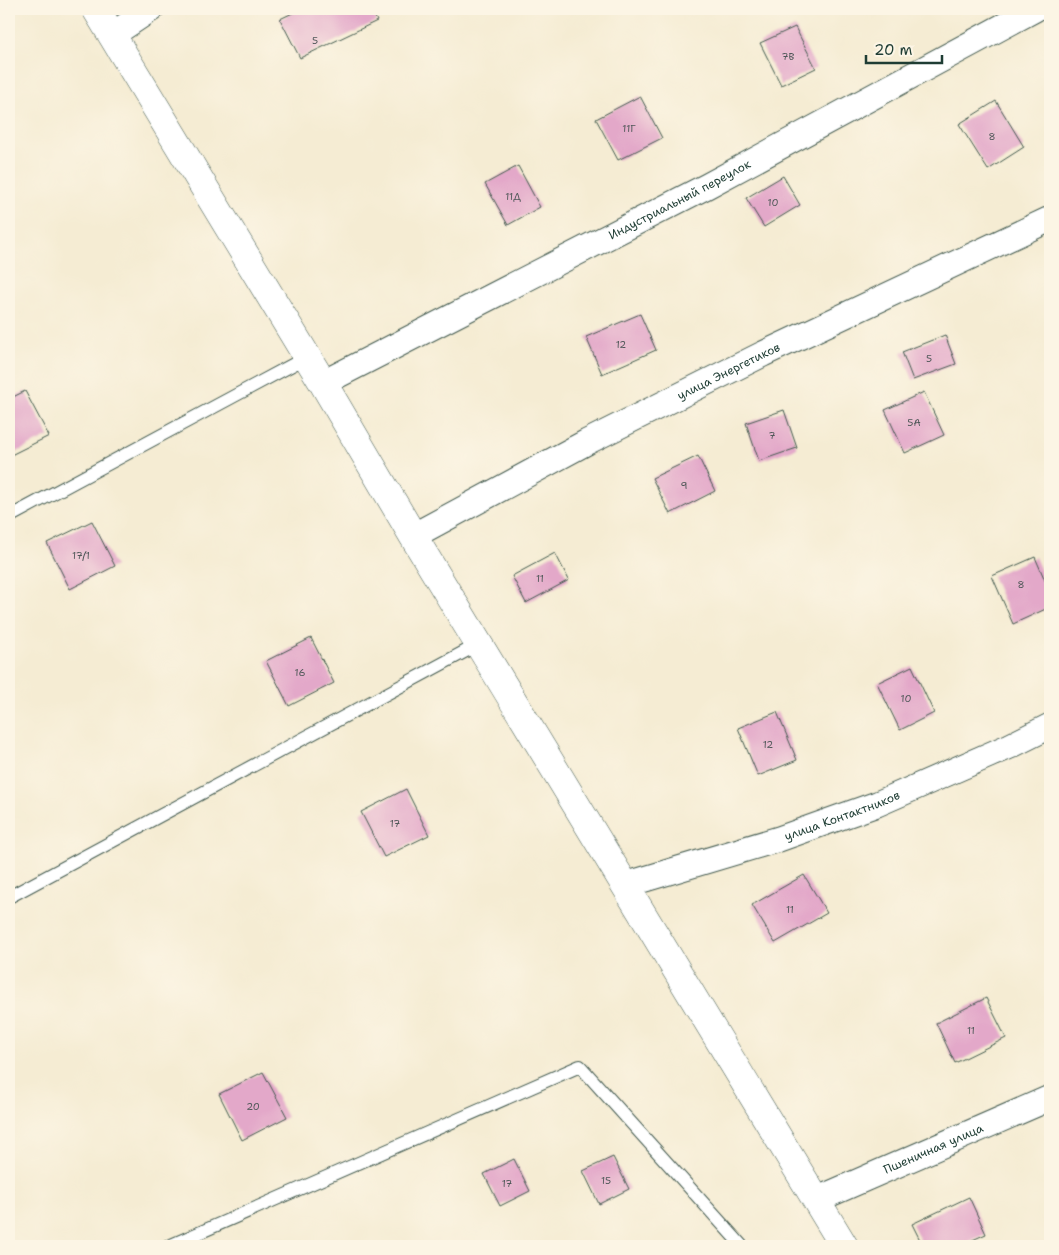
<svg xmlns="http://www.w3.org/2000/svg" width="1059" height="1255" font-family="'Shantell Sans',sans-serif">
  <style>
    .building { fill: #e3a8c9 }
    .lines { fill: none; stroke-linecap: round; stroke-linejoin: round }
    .service-casing { stroke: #3f574c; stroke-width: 14 }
    .minor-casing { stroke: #3f574c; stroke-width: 27 }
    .tertiary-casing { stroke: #3f574c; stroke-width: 29 }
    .service { stroke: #fff; stroke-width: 12 }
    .minor { stroke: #fff; stroke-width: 25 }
    .tertiary { stroke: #fff; stroke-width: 28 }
    .labels { text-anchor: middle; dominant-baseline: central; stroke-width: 5; stroke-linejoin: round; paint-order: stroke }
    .number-label { font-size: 10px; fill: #505859 }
    .street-label { font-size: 12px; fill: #1f3d34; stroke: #fcf5e5 }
  </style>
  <rect width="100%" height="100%" fill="#fcf5e5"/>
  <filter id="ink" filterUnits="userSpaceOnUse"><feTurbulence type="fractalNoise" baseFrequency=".02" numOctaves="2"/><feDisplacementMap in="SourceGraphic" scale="10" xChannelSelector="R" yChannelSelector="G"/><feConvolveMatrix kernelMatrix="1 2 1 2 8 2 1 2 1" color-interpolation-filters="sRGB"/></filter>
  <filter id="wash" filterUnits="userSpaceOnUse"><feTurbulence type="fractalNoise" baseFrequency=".0096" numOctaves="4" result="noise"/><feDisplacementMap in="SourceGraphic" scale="20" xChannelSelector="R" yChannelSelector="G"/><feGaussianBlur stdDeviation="1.12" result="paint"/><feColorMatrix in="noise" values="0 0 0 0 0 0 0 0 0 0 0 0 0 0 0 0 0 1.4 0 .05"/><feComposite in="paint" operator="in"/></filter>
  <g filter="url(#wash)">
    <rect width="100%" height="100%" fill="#f5ecd3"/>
    <g id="blocks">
      <!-- building -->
      <g class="building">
        <polygon points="301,9 371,9 377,21 300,58 280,19"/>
        <polygon points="795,27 816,68 781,85 760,43"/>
        <polygon points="640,96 662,138 618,160 596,119"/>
        <polygon points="996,101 1024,147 988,170 959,124"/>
        <polygon points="518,166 540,207 508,225 485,184"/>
        <polygon points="783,176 800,205 764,227 746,198"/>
        <polygon points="640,314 656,350 602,374 586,337"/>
        <polygon points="945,335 956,364 913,380 902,352"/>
        <polygon points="25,391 49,436 9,456 9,399"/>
        <polygon points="924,392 944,435 905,453 885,410"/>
        <polygon points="784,410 797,448 759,461 746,423"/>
        <polygon points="698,456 715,491 670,514 652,478"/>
        <polygon points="92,521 115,566 70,589 47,543"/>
        <polygon points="555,553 569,580 526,603 512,576"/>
        <polygon points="1035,557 1050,592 1050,607 1013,624 992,576"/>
        <polygon points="311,638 334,683 289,706 266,661"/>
        <polygon points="912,666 934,713 900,730 877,683"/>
        <polygon points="777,712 797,760 758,776 738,728"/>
        <polygon points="406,789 429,835 384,857 361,812"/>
        <polygon points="804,875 827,913 775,943 752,905"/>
        <polygon points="986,998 1006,1038 955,1063 936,1023"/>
        <polygon points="263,1072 287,1117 242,1140 219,1094"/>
        <polygon points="613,1157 629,1189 599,1204 583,1171"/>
        <polygon points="514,1159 530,1191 500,1206 484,1174"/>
        <polygon points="969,1197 986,1234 959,1246 923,1246 912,1224"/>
      </g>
    </g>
  </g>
  <g filter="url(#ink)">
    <use href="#blocks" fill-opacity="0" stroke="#3f574c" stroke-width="1"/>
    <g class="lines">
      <defs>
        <g id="service">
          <polyline points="9,517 307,357"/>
          <polyline points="9,897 479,644"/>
          <polyline points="169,1246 580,1066 742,1246"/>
        </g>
        <g id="minor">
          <polyline points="112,35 151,9"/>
          <path id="s1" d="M323,383L707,186L1035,9"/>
          <path id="s2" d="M413,536L587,442L763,354L1050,219"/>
          <path id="s3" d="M625,885L779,839L877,804L1010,746L1050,726"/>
          <path id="s4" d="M816,1200L1050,1098"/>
        </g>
        <polyline id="tertiary" points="96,9 323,383 413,536 844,1246"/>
      </defs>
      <!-- service casing -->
      <use href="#service" class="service-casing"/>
      <!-- minor casing -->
      <use href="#minor" class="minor-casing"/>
      <!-- tertiary casing -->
      <use href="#tertiary" class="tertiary-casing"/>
      <!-- service -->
      <use href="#service" class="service"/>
      <!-- minor -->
      <use href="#minor" class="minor"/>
      <!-- tertiary -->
      <use href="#tertiary" class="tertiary"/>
    </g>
  </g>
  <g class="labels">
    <!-- number labels -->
    <g class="number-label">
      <text x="315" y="40">5</text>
      <text x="788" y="56">7В</text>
      <text x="629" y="128">11Г</text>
      <text x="992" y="136">8</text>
      <text x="513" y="196">11Д</text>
      <text x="773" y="202">10</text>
      <text x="621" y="344">12</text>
      <text x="929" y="358">5</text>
      <text x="914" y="422">5А</text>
      <text x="772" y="435">7</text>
      <text x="684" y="485">9</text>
      <text x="81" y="555">17/1</text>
      <text x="540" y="578">11</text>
      <text x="1021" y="584">8</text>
      <text x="300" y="672">16</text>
      <text x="906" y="698">10</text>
      <text x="768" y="744">12</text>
      <text x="395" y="823">17</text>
      <text x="790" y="909">11</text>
      <text x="971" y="1030">11</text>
      <text x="253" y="1106">20</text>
      <text x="606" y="1180">15</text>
      <text x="507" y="1183">17</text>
    </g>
    <!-- street labels -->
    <g class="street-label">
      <text stroke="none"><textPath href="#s1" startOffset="401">Индустриальный переулок</textPath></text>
      <text stroke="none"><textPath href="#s2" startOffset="356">улица Энергетиков</textPath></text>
      <text stroke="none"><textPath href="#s3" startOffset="228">улица Контактников</textPath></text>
      <text stroke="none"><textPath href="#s4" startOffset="128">Пшеничная улица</textPath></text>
    </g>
  </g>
  <!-- margin -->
  <rect width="1059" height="1255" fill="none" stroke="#fcf5e5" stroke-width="30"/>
  <!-- scale -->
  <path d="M866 55v8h76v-8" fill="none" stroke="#1f3d34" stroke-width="2.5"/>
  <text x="874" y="55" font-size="15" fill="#1f3d34" stroke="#fcf5e5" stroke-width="4" paint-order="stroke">20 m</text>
</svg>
